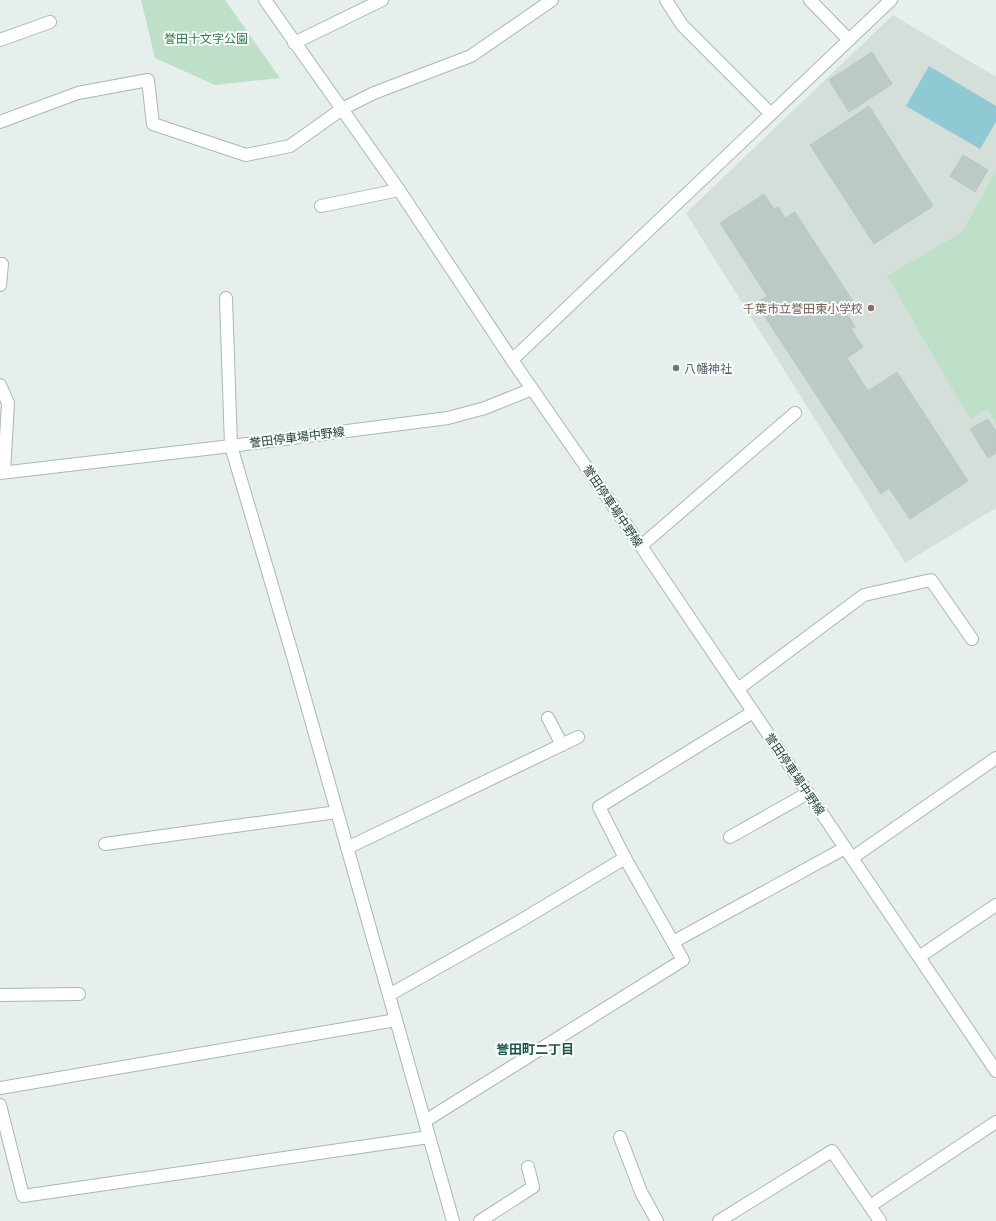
<svg xmlns="http://www.w3.org/2000/svg" width="996" height="1221" font-family="'Noto Sans','Noto Sans JP',sans-serif">
  <style>
    .built { fill: #d4dfda }
    .green { fill: #bfe0c8 }
    .water { fill: #8ec9d4 }
    .building { fill: #bbcac4; stroke: #b8c9c2 }
    .lines { fill: none; stroke-linecap: round; stroke-linejoin: round }
    .lane-casing { stroke: #a8b8b2; stroke-width: 14 }
    .street-casing { stroke: #a8b8b2; stroke-width: 14 }
    .secondary-casing { stroke: #a4bbb3; stroke-width: 14 }
    .lane { stroke: #fff; stroke-width: 12 }
    .street { stroke: #fff; stroke-width: 12 }
    .secondary { stroke: #fff; stroke-width: 12 }
    .education-dot { fill: #8d6e63; stroke: #f7fbf9; stroke-width: 1.5 }
    .worship-dot { fill: #6b7280; stroke: #f7fbf9; stroke-width: 1.5 }
    .labels { text-anchor: middle; dominant-baseline: central; stroke-width: 4; stroke-linejoin: round; paint-order: stroke }
    .park-label { font-size: 12px; fill: #2d7a4b; stroke: #f7fbf9 }
    .education-label { font-size: 12px; fill: #785e54; stroke: #f7fbf9; text-anchor: end }
    .worship-label { font-size: 12px; fill: #5b616d; stroke: #f7fbf9; text-anchor: start }
    .street-label { font-size: 12px; fill: #24423a; stroke: #f7fbf9 }
    .neighbourhood-label { font-size: 13px; font-weight: bold; fill: #1f5548; stroke: #f7fbf9 }
  </style>
  <rect width="100%" height="100%" fill="#e6efeb"/>
  <!-- built -->
  <polygon class="built" points="893,15 996,77 996,508 905,563 686,213"/>
  <!-- green -->
  <g class="green">
    <polygon points="141,0 225,0 280,78 215,85 155,58"/>
    <polygon points="996,171 996,424 987,409 970,419 887,276 962,232"/>
  </g>
  <!-- water -->
  <polygon class="water" points="929,66 996,106 996,122 980,149 906,106"/>
  <!-- building -->
  <g class="building">
    <polygon points="872,52 892,84 849,112 829,80"/>
    <polygon points="869,106 933,206 874,244 810,145"/>
    <polygon points="963,155 988,170 975,192 950,176"/>
    <polygon points="764,194 774,209 778,207 785,218 795,212 856,306 846,312 855,327 851,329 863,347 847,358 868,391 897,372 968,481 910,519 889,488 881,494 756,303 767,296 720,223"/>
    <polygon points="988,419 996,431 996,453 988,458 970,429"/>
  </g>
  <g class="lines">
    <defs>
      <g id="lane">
        <polyline points="666,0 682,25 771,114"/>
        <polyline points="810,0 849,40"/>
        <polyline points="0,40 50,22"/>
        <polyline points="294,43 382,0"/>
        <polyline points="321,206 399,190"/>
        <polyline points="0,285 2,264"/>
        <polyline points="0,385 8,403 4,472"/>
        <polyline points="548,718 562,745"/>
        <polyline points="730,837 808,793"/>
        <polyline points="347,848 578,737"/>
        <polyline points="673,942 845,848"/>
        <polyline points="0,995 79,994"/>
        <polyline points="389,995 515,924 625,858"/>
        <polyline points="0,1088 396,1020"/>
        <polyline points="0,1105 23,1196 429,1137"/>
        <polyline points="425,1121 683,960 625,858 599,807 753,712"/>
        <polyline points="620,1137 641,1192 657,1221"/>
        <polyline points="480,1221 533,1187 528,1167"/>
      </g>
      <g id="street">
        <polyline points="0,122 78,93 148,80 153,124 246,155 290,146 342,109 374,93 471,56 552,0"/>
        <polyline points="226,298 231,446 294,660 453,1221"/>
        <polyline points="512,360 891,0"/>
        <polyline points="641,546 795,413"/>
        <polyline points="738,689 864,595 931,580 972,639"/>
        <polyline points="105,844 337,812"/>
        <polyline points="852,858 996,758"/>
        <polyline points="919,957 996,905"/>
        <polyline points="870,1206 996,1122"/>
        <polyline points="719,1221 832,1151 880,1221"/>
      </g>
      <g id="secondary">
        <polyline points="265,0 399,190 512,360 641,546 996,1071"/>
        <polyline points="0,473 231,446 448,418 485,408 532,389"/>
      </g>
    </defs>
    <!-- lane casing -->
    <use href="#lane" class="lane-casing"/>
    <!-- street casing -->
    <use href="#street" class="street-casing"/>
    <!-- secondary casing -->
    <use href="#secondary" class="secondary-casing"/>
    <!-- lane -->
    <use href="#lane" class="lane"/>
    <!-- street -->
    <use href="#street" class="street"/>
    <!-- secondary -->
    <use href="#secondary" class="secondary"/>
  </g>
  <!-- markers -->
  <circle class="education-dot" cx="871" cy="308" r="4"/>
  <circle class="worship-dot" cx="676" cy="368" r="4"/>
  <g class="labels">
    <!-- park labels -->
    <g class="park-label">
      <text x="206" y="38">誉田十文字公園</text>
    </g>
    <!-- education labels -->
    <g class="education-label">
      <text x="863" y="308">千葉市立誉田東小学校</text>
    </g>
    <!-- worship labels -->
    <g class="worship-label">
      <text x="684" y="368">八幡神社</text>
    </g>
    <!-- street labels -->
    <g class="street-label">
      <text transform="translate(297 437) rotate(-7)">誉田停車場中野線</text>
      <text transform="translate(613 506) rotate(56)">誉田停車場中野線</text>
      <text transform="translate(795 774) rotate(56)">誉田停車場中野線</text>
    </g>
    <!-- neighbourhood labels -->
    <g class="neighbourhood-label">
      <text x="535" y="1049">誉田町二丁目</text>
    </g>
  </g>
</svg>
